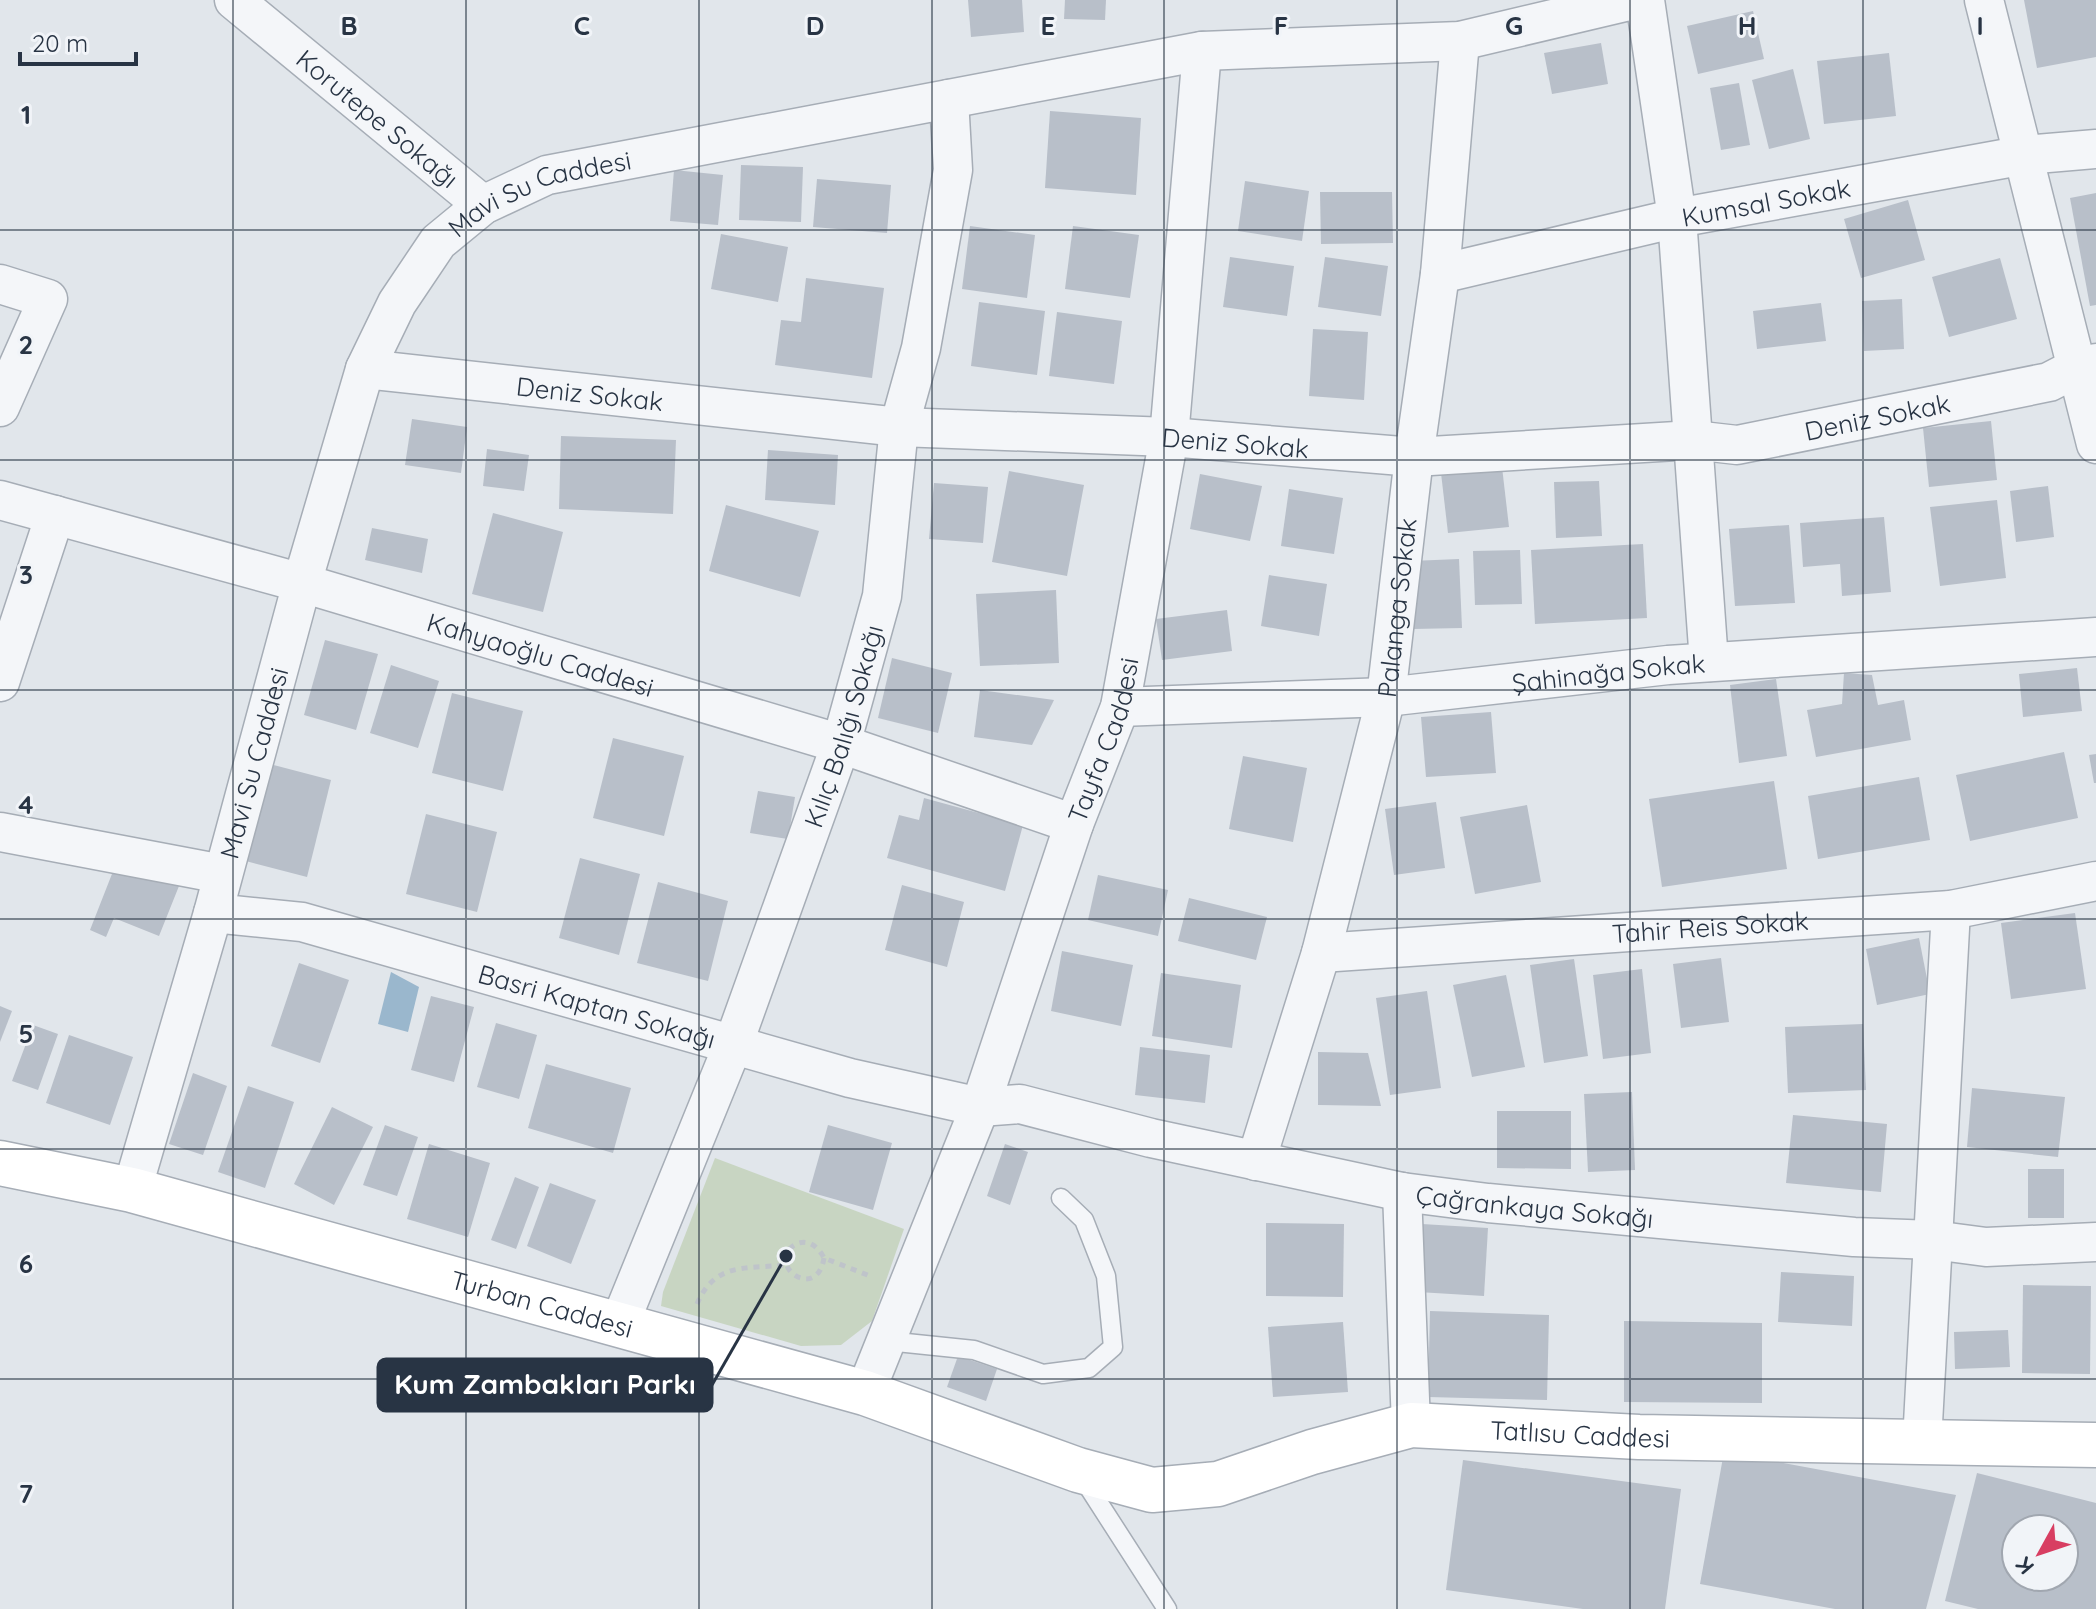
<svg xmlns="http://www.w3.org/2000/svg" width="2096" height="1609" font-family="Quicksand,sans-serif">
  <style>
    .green { fill: #c8d5c2 }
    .water { fill: #9ab7cd }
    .building { fill: #b8bfc9; fill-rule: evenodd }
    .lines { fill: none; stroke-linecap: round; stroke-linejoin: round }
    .lane-casing { stroke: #a6adb6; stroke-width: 21 }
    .street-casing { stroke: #a6adb6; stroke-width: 41 }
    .secondary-casing { stroke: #a6adb6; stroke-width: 47 }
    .path { stroke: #bfc4ca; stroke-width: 5; stroke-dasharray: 6 6; stroke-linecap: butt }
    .lane { stroke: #f4f6f9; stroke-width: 18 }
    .street { stroke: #f4f6f9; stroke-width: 38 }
    .secondary { stroke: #fff; stroke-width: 44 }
    .grid { fill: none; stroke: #283444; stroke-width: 2; stroke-opacity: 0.55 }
    .labels { text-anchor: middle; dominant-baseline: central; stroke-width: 6; stroke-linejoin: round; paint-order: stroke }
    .street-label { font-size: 26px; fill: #283444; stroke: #f1f4f8 }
    .grid-label { font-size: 26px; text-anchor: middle; font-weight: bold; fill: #283444; stroke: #f1f4f8; stroke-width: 6; stroke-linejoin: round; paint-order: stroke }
    .leader { fill: none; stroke: #283444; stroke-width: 3 }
    .callout-dot { fill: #283444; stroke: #f1f4f8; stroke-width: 3 }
    .callout { fill: #283444; stroke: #283444; stroke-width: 3 }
    .callout-label { font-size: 28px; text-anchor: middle; font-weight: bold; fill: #fff }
  </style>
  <rect width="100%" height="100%" fill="#e1e6eb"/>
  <!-- green -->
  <polygon class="green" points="715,1158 904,1229 872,1321 841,1345 801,1346 661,1306 663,1292"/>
  <!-- water -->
  <polygon class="water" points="391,972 419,987 408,1032 378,1024"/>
  <!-- building -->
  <g class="building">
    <polygon points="968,0 1022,0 1024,32 971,37"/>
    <polygon points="1065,0 1106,0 1105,20 1064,19"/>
    <polygon points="2024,0 2096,0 2096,57 2037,68"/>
    <polygon points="1753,11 1764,59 1698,74 1687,26"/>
    <polygon points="1601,43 1608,84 1552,94 1544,53"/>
    <polygon points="1889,53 1896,116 1824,124 1817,61"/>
    <polygon points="1793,69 1810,139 1769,149 1752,80"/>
    <polygon points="1739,83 1750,145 1721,150 1710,88"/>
    <polygon points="1050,111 1141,118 1136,195 1045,188"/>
    <polygon points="741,165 803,167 801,222 739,220"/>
    <polygon points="674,170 723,175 718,225 670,221"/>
    <polygon points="817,179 891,185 887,233 813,227"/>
    <polygon points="1245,181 1309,191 1302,241 1238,231"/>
    <polygon points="1320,192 1392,192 1393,243 1321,244"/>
    <polygon points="2096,193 2096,305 2090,306 2070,198"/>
    <polygon points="1908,200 1925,260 1861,278 1844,219"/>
    <polygon points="970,226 1035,235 1027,298 962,289"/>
    <polygon points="1073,226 1139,235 1130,298 1065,289"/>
    <polygon points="721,234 788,247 778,302 711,289"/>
    <polygon points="1230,257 1294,266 1287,316 1223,307"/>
    <polygon points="1325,257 1388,266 1381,316 1318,307"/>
    <polygon points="2000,258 2017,319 1949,337 1932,277"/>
    <polygon points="806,278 884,288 872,378 775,365 781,320 801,322"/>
    <polygon points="1902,299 1904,349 1864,351 1862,301"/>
    <polygon points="979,302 1045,311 1037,375 971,366"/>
    <polygon points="1821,303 1826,341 1757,349 1753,311"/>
    <polygon points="1057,312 1122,321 1114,384 1049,376"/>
    <polygon points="1313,329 1368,332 1364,400 1309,396"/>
    <polygon points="412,419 467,427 461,473 405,465"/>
    <polygon points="1991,421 1997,480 1929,487 1923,428"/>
    <polygon points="561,436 676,440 673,514 559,509"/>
    <polygon points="487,449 529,455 524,491 483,486"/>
    <polygon points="768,450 838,455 835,505 765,500"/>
    <polygon points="1502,467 1509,527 1448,533 1441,473"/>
    <polygon points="1009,471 1084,485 1067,576 992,562"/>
    <polygon points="1200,474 1262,486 1250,541 1190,529"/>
    <polygon points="1599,481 1602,536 1556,538 1554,482"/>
    <polygon points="934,483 988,487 983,543 929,539"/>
    <polygon points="2048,486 2054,537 2016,542 2010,491"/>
    <polygon points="1289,489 1343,498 1334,554 1281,546"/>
    <polygon points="1997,500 2006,578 1940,586 1930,507"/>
    <polygon points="726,505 819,531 800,597 709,571"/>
    <polygon points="493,513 563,532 543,612 472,594"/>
    <polygon points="1884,517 1891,592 1842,596 1840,564 1803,567 1800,523"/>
    <polygon points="1789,525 1795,603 1735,606 1729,529"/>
    <polygon points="372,528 428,539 422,573 365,560"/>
    <polygon points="1643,544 1647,618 1535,624 1531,550"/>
    <polygon points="1520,550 1522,604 1475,605 1473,551"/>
    <polygon points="1459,559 1462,628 1413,629 1411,561"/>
    <polygon points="1269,575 1327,584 1319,636 1261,626"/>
    <polygon points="1056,590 1059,663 980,666 976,594"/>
    <polygon points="1227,610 1232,651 1162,660 1156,619"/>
    <polygon points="325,640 378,654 356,730 304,715"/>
    <polygon points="892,658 952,673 938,733 878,718"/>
    <polygon points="391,665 439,681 418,748 370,733"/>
    <polygon points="2077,668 2082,711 2023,717 2019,674"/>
    <polygon points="1844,673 1872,675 1878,705 1904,700 1911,740 1816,757 1807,710 1842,704"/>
    <polygon points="1776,679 1787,756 1739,763 1730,685"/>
    <polygon points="980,690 1054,700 1032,745 974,737"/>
    <polygon points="452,693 523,711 503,791 432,773"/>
    <polygon points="1491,712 1496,773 1426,777 1421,717"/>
    <polygon points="613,738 684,756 664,836 593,818"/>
    <polygon points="2064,752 2078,818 1970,841 1956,775"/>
    <polygon points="2096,754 2096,783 2094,783 2089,755"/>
    <polygon points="1243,756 1307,768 1293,842 1229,829"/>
    <polygon points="266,763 331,780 307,877 242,860"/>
    <polygon points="1919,777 1930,840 1818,859 1808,796"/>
    <polygon points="1774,781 1787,869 1662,887 1649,799"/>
    <polygon points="758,791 795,797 788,839 750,833"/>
    <polygon points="924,798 1023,825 1005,891 887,858 899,815 919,820"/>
    <polygon points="1436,802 1445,868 1394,875 1385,809"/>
    <polygon points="1527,805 1541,882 1475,894 1460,817"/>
    <polygon points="426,814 497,832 477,912 406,894"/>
    <polygon points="119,856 181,881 159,936 114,918 106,937 90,930"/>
    <polygon points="580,858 640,874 619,955 559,938"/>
    <polygon points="1098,875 1168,890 1158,936 1088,920"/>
    <polygon points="658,882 728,901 708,981 637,963"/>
    <polygon points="902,885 964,902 947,967 885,950"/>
    <polygon points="1189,898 1267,917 1256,960 1178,941"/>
    <polygon points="2075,913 2086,989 2011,999 2001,923"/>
    <polygon points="1919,938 1930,994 1877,1005 1866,949"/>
    <polygon points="1062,951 1133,965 1121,1026 1051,1011"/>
    <polygon points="1721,958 1729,1022 1681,1028 1673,964"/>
    <polygon points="1574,959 1588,1056 1544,1063 1530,965"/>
    <polygon points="299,963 349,980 320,1063 271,1046"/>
    <polygon points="1642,969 1651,1053 1603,1059 1593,975"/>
    <polygon points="1161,973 1241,985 1232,1048 1152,1036"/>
    <polygon points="1506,975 1525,1067 1472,1077 1453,985"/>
    <polygon points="1427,991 1441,1088 1390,1095 1376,998"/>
    <polygon points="431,996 474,1007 454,1082 411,1070"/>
    <polygon points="0,1006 12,1011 0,1042"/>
    <polygon points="496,1023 537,1035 519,1099 477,1087"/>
    <polygon points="1863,1024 1866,1090 1788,1093 1785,1027"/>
    <polygon points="33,1025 58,1034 38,1090 12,1081"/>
    <polygon points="69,1035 133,1057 110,1125 46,1103"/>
    <polygon points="1140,1047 1210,1055 1205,1103 1135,1095"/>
    <polygon points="1318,1052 1368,1053 1381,1106 1318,1105"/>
    <polygon points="546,1064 631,1088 613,1153 528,1128"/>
    <polygon points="193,1073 227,1086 203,1155 169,1144"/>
    <polygon points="248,1086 294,1102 265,1188 218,1172"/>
    <polygon points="1972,1088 2065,1097 2058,1157 1967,1147"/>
    <polygon points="1632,1092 1635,1170 1588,1172 1584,1094"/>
    <polygon points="332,1107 373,1127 334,1205 294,1184"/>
    <polygon points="1497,1111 1571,1111 1571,1169 1497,1168"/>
    <polygon points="1793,1115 1887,1124 1881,1192 1786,1183"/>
    <polygon points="385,1125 418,1137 397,1196 363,1185"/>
    <polygon points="828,1125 892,1143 873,1210 809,1192"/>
    <polygon points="429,1144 490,1163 468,1237 407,1219"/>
    <polygon points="1005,1144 1028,1152 1010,1205 987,1196"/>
    <rect x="2028" y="1169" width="36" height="49"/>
    <polygon points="515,1177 539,1187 516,1249 491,1240"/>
    <polygon points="550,1183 596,1200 571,1264 527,1246"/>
    <polygon points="1266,1223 1344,1224 1343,1297 1266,1296"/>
    <polygon points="1422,1224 1488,1228 1484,1296 1418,1292"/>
    <polygon points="1781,1272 1854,1276 1852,1326 1778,1322"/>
    <polygon points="2023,1285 2091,1286 2090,1374 2022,1373"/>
    <polygon points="1430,1311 1549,1315 1547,1400 1428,1397"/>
    <polygon points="1624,1321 1762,1323 1762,1403 1624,1402"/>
    <polygon points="1343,1322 1348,1392 1273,1397 1268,1327"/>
    <polygon points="2008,1330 2010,1367 1955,1369 1954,1332"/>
    <polygon points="958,1356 997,1369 986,1401 947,1387"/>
    <polygon points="1724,1452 1956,1495 1926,1609 1835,1609 1700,1584"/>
    <polygon points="1463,1460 1681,1489 1665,1609 1583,1609 1446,1590"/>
    <path d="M1977,1473L2096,1503V1609H1978L1945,1601ZM2016,1529H2064V1577H2016Z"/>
  </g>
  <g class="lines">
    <defs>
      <g id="lane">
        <polyline points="887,1341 974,1350 1043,1374 1089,1368 1113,1347 1106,1276 1084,1220 1061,1198"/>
        <polyline points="1082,1477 1167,1609"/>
      </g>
      <g id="street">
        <path id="s1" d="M234,0L483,205"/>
        <polyline points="1645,0 1677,218 1709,662"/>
        <polyline points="1984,0 2096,444"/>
        <path id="s2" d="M1440,274L1677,218L2025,155L2096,149"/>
        <polyline points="0,284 48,299 0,407"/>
        <path id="s3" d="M365,369L899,427L1169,437L1414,457L1693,440L1737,445L2049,382L2078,367L2096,363"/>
        <path id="s4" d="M0,500L302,583L841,744L1074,824"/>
        <polyline points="0,682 55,515"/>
        <path id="s5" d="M1120,707L1386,697L1668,665L2096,637"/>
        <polyline points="0,832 222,874"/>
        <path id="s6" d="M213,913L302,922L850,1078L980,1107L1020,1104L1151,1138L1402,1192L1488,1203L1854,1237L1933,1240L1986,1247L2096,1242"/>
        <path id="s7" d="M1321,953L1951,910L2096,881"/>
        <path id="s8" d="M1256,1161L1321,953L1386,697L1414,457L1440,274L1460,41"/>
        <path id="s9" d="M132,1190L213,913L302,583L365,369L397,303L438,242L483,205L547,175L1202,51L1460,41L1633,0"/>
        <polyline points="1402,1192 1411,1425"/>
        <path id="s10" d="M619,1325L733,1045L841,744L882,596L899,427L921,348L953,170L949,99"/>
        <path id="s11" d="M865,1393L980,1107L1074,824L1120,707L1169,437L1202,51"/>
        <polyline points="1922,1442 1951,910"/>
      </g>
      <g id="secondary">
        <path id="s12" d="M0,1163L132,1190L865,1393L1078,1470L1152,1490L1218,1484L1312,1452L1411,1425L1639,1437L2096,1445"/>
      </g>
    </defs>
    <!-- lane casing -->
    <use href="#lane" class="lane-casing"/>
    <!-- street casing -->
    <use href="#street" class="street-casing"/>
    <!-- secondary casing -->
    <use href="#secondary" class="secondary-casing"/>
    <!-- path -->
    <g class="path">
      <path d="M824,1258C817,1302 767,1266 793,1246C806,1237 818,1246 824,1258L870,1276"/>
      <path d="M697,1304C715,1262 746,1269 786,1265"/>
    </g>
    <!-- lane -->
    <use href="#lane" class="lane"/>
    <!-- street -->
    <use href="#street" class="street"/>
    <!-- secondary -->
    <use href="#secondary" class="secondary"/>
  </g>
  <!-- grid -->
  <path class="grid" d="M233,0V1609M466,0V1609M699,0V1609M932,0V1609M1164,0V1609M1397,0V1609M1630,0V1609M1863,0V1609M0,230H2096M0,460H2096M0,690H2096M0,919H2096M0,1149H2096M0,1379H2096"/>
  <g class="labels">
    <!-- street labels -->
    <g class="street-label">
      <text stroke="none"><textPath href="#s1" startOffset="186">Korutepe Sokağı</textPath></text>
      <text stroke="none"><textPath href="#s9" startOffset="1116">Mavi Su Caddesi</textPath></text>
      <text stroke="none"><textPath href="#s2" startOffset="334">Kumsal Sokak</textPath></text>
      <text stroke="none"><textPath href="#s3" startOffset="226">Deniz Sokak</textPath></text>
      <text stroke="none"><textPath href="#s3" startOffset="1520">Deniz Sokak</textPath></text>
      <text stroke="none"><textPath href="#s3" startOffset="874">Deniz Sokak</textPath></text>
      <text stroke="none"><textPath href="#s8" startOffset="572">Palanga Sokak</textPath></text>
      <text stroke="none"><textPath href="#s4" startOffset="562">Kahyaoğlu Caddesi</textPath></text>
      <text stroke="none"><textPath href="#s5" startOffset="490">Şahinağa Sokak</textPath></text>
      <text stroke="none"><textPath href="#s10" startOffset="640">Kılıç Balığı Sokağı</textPath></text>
      <text stroke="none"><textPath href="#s11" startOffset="696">Tayfa Caddesi</textPath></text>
      <text stroke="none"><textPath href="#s9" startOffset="444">Mavi Su Caddesi</textPath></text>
      <text stroke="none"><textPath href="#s7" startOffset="390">Tahir Reis Sokak</textPath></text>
      <text stroke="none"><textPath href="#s6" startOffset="396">Basri Kaptan Sokağı</textPath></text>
      <text stroke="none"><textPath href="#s6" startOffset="1358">Çağrankaya Sokağı</textPath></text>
      <text stroke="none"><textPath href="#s12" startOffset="560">Turban Caddesi</textPath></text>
      <text stroke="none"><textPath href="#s12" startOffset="1636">Tatlısu Caddesi</textPath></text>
    </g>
  </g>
  <g class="grid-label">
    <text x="349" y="35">B</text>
    <text x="582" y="35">C</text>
    <text x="815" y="35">D</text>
    <text x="1048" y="35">E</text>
    <text x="1281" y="35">F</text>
    <text x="1514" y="35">G</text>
    <text x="1747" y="35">H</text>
    <text x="1980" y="35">I</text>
    <text x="26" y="124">1</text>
    <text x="26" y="354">2</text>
    <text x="26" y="584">3</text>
    <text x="26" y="814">4</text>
    <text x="26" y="1043">5</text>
    <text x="26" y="1273">6</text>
    <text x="26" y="1503">7</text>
  </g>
  <!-- callouts -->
  <path class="leader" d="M786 1256L712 1385"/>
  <circle class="callout-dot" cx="786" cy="1256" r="8"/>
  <rect class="callout" x="378" y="1359" width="334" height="52" rx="8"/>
  <g class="callout-label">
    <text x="545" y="1394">Kum Zambakları Parkı</text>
  </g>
  <!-- north arrow -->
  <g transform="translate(2040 1553) rotate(230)"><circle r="38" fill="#f1f4f8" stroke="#a1a7b0" stroke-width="2"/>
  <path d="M0-6L14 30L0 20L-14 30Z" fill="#d83e62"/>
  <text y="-12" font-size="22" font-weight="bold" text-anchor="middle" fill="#283444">K</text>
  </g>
  <!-- scale -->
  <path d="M20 52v12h116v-12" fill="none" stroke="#283444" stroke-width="4"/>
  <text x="32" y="52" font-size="24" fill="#283444" stroke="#f1f4f8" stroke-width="6" paint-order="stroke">20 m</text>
</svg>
